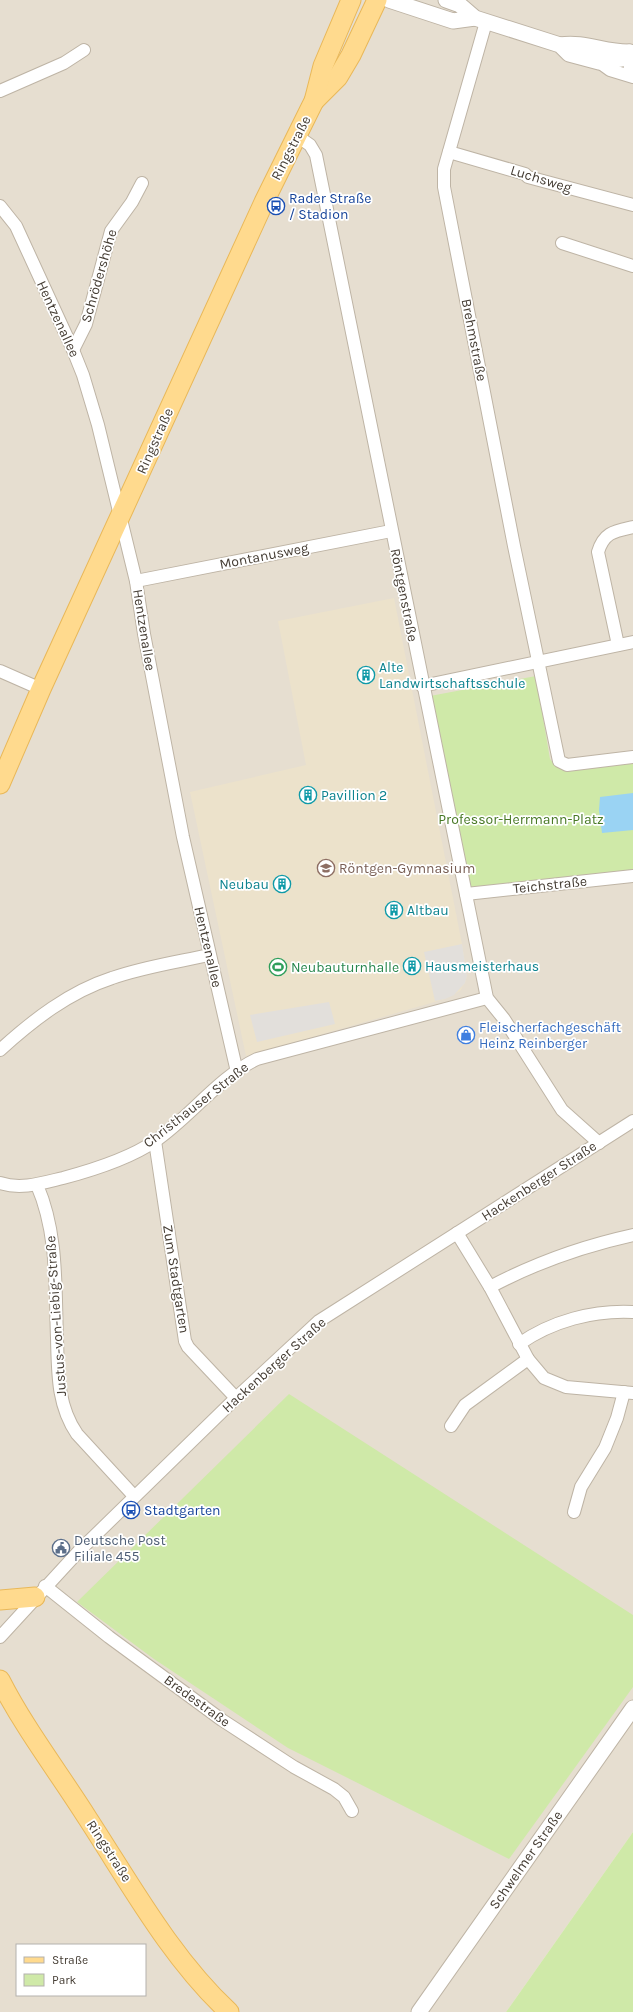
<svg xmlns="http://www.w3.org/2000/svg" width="633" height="2012" font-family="Karla,sans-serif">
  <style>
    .residential { fill: #e6ded0; fill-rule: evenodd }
    .education { fill: #ece2cb }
    .green { fill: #cfe9a8 }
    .parking { fill: #e2dfdb }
    .water { fill: #9ad3f3 }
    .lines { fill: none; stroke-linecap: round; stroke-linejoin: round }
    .minor-casing { stroke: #beb4a5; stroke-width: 14 }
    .tertiary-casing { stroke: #beb4a5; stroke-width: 17 }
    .primary-casing { stroke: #e9b859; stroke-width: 21 }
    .minor { stroke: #fff; stroke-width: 12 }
    .tertiary { stroke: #fff; stroke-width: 15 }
    .primary { stroke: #ffda8e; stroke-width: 19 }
    .labels { text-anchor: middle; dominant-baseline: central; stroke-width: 3.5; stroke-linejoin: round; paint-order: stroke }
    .street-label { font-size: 14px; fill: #443c33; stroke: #fff }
    .transit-label { font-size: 14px; fill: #164399; stroke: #fff; text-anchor: start }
    .culture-label { font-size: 14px; fill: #0d838f; stroke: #fff; text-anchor: start }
    .park-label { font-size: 14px; fill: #477824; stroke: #fff }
    .education-label { font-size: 14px; fill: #785e54; stroke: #fff; text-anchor: start }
    .leisure-label { font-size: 14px; fill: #27864d; stroke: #fff; text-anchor: start }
    .shop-label { font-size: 14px; fill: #366cbe; stroke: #fff; text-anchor: start }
    .service-label { font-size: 14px; fill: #4e5e75; stroke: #fff; text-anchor: start }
  </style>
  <rect width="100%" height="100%" fill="#f2ede2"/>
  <!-- residential -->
  <path class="residential" d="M0,0H633V1832L506,2012H0ZM17,1945H145V1995H17Z"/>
  <!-- education -->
  <polygon class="education" points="394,598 462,944 467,976 465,983 460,991 445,999 246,1056 190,792 306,765 278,621"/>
  <!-- green -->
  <g class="green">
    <polygon points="536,676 550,759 557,767 566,770 633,762 633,870 471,889 430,696"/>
    <polygon points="289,1394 633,1615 633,1687 509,1859 288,1748 154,1659 77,1602"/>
    <polygon points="633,1832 633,2012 506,2012"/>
  </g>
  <!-- parking -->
  <g class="parking">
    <polygon points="462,944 467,976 465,983 454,995 445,999 435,1001 424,952"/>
    <polygon points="329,1002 335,1024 257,1042 250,1015"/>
  </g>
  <!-- water -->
  <polygon class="water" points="633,793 633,830 602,833 599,810 600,797"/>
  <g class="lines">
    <defs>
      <g id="minor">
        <polyline points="486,22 444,169 444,187 514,546 559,761 567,765 633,757"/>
        <polyline points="629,52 630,71 633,76"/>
        <polyline points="599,62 610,70 633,77"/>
        <polyline points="0,91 64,63 84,50"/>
        <polyline points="297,136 310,145 316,155 487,998 504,1019 562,1110 599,1143"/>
        <polyline points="449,152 525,174 528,177 633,205"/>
        <polyline points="0,206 16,226 73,350 83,375 98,425 136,581 144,634 183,837 237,1072"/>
        <polyline points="562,243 633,266"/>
        <polyline points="73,350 86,324 111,231 132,202 142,183"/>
        <polyline points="136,581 391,531"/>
        <path d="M618,645L598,552C604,532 615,531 633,527"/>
        <polyline points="0,671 41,689"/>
        <polyline points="422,686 633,642"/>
        <polyline points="466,894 633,876"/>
        <path d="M0,1050C33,1020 69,992 112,978C143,967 177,962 209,955"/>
        <polyline points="155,1141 185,1341 188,1347 236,1398"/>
        <path d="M0,1183C21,1190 42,1183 63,1178C93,1170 129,1159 155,1141C190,1117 219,1077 257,1059L487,998"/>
        <path d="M37,1185C58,1233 55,1286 57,1338C58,1372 57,1405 77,1434L134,1496"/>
        <polyline points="457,1233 490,1287 528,1359 544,1378 566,1387 633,1393"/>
        <path d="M490,1287C535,1263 583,1246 633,1235"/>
        <path d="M519,1344C552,1321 593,1310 633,1312"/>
        <polyline points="451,1426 465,1405 528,1359"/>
        <polyline points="574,1512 581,1487 605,1448 617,1418 624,1392"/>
        <polyline points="45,1586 109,1637 222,1720 294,1767 334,1789 344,1797 352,1811"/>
        <polyline points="0,1637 79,1551 236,1398 319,1321 633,1121"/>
      </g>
      <g id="tertiary">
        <polyline points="389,0 453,21 475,18"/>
        <polyline points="446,0 460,5 475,18 560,45 569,54 599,62 621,59 629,52"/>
        <path d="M560,45C584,41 606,53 630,52"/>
        <polyline points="419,2012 633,1708"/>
      </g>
      <g id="primary">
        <polyline points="314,101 338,77 351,55 377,0"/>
        <polyline points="0,784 41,689 264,202 309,111 314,101 323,66 351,0"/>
        <polyline points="0,1600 35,1597"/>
        <path d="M0,1680C25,1729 59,1773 88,1819C131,1885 171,1958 229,2012"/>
      </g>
    </defs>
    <!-- minor casing -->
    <use href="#minor" class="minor-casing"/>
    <!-- tertiary casing -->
    <use href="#tertiary" class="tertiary-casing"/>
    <!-- primary casing -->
    <use href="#primary" class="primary-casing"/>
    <!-- minor -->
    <use href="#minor" class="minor"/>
    <!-- tertiary -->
    <use href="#tertiary" class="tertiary"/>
    <!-- primary -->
    <use href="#primary" class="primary"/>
  </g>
  <!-- icons -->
  <defs>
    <symbol id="bus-ring" viewBox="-11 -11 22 22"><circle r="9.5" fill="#fff" stroke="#1a4fb4" stroke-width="1.5"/><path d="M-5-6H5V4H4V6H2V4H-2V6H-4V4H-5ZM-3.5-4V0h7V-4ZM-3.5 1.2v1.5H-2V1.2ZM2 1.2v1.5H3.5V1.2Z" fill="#1a4fb4"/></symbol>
    <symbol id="building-ring" viewBox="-11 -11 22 22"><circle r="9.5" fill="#fff" stroke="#0f9aa8" stroke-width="1.5"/><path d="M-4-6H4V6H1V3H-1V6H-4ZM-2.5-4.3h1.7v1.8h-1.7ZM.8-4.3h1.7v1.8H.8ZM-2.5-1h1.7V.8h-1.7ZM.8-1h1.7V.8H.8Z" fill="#0f9aa8"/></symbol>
    <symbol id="school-ring" viewBox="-11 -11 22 22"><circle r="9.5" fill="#fff" stroke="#8d6e63" stroke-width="1.5"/><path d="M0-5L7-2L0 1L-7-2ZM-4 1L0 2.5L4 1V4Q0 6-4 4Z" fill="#8d6e63"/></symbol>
    <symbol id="stadium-ring" viewBox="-11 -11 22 22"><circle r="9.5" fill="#fff" stroke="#2e9e5b" stroke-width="1.5"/><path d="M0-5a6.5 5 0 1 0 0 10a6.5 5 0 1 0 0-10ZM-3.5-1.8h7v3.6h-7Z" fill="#2e9e5b"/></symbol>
    <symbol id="shop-ring" viewBox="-11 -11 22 22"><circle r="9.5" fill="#fff" stroke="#3f7fe0" stroke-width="1.5"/><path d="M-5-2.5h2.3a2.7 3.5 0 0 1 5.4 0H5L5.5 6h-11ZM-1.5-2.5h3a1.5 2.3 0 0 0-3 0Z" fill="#3f7fe0"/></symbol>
    <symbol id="civic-ring" viewBox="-11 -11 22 22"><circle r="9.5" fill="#fff" stroke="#5c6f8a" stroke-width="1.5"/><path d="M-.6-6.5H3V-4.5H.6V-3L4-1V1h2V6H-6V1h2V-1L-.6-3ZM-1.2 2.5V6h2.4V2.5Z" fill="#5c6f8a"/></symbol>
  </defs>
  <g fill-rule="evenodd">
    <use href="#bus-ring" x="266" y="196" width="20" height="20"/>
    <use href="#building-ring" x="356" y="665" width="20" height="20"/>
    <use href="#building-ring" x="298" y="785" width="20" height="20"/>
    <use href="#school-ring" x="316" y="858" width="20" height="20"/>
    <use href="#building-ring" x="272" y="874" width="20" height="20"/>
    <use href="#building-ring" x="384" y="900" width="20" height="20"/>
    <use href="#building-ring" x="402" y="956" width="20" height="20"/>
    <use href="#stadium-ring" x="268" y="957" width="20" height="20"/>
    <use href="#shop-ring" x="456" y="1025" width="20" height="20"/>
    <use href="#bus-ring" x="121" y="1500" width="20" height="20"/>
    <use href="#civic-ring" x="51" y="1538" width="20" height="20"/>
  </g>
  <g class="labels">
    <!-- street labels -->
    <g class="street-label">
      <text transform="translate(291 148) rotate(-63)">Ringstraße</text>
      <text transform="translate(541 179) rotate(17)">Luchsweg</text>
      <text transform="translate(99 276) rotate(-74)">Schrödershöhe</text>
      <text transform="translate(58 319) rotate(65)">Hentzenallee</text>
      <text transform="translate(474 340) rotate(79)">Brehmstraße</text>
      <text transform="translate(155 441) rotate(-66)">Ringstraße</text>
      <text transform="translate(264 556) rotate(-11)">Montanusweg</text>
      <text transform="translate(404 595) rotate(79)">Röntgenstraße</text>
      <text transform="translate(144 630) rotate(81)">Hentzenallee</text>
      <text transform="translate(550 885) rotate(-6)">Teichstraße</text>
      <text transform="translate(208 947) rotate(77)">Hentzenallee</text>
      <text transform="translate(196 1105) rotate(-38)">Christhauser Straße</text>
      <text transform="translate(539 1181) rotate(-33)">Hackenberger Straße</text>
      <text transform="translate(176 1279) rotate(81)">Zum Stadtgarten</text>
      <text transform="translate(56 1316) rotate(-94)">Justus-von-Liebig-Straße</text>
      <text transform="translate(274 1365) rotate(-42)">Hackenberger Straße</text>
      <text transform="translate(197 1701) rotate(36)">Bredestraße</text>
      <text transform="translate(109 1851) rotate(57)">Ringstraße</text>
      <text transform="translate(526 1860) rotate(-55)">Schwelmer Straße</text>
    </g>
    <!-- transit labels -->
    <g class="transit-label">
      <text x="289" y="198">Rader Straße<tspan x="289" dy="16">/ Stadion</tspan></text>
      <text x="144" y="1510">Stadtgarten</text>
    </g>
    <!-- culture labels -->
    <g class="culture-label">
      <text x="379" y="667">Alte<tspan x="379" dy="16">Landwirtschaftsschule</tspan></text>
      <text x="321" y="795">Pavillion 2</text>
      <text x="269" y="884" text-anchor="end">Neubau</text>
      <text x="407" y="910">Altbau</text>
      <text x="425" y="966">Hausmeisterhaus</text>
    </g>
    <!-- park labels -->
    <g class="park-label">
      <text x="521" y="819">Professor-Herrmann-Platz</text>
    </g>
    <!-- education labels -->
    <g class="education-label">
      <text x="339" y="868">Röntgen-Gymnasium</text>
    </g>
    <!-- leisure labels -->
    <g class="leisure-label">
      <text x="291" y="967">Neubauturnhalle</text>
    </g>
    <!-- shop labels -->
    <g class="shop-label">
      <text x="479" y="1027">Fleischerfachgeschäft<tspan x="479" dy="16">Heinz Reinberger</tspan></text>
    </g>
    <!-- service labels -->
    <g class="service-label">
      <text x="74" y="1540">Deutsche Post<tspan x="74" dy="16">Filiale 455</tspan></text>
    </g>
  </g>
  <!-- legend -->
  <rect x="16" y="1944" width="130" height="52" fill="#ffffff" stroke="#b4b1ad"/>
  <rect x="24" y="1957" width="20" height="6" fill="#ffda8e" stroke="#b4b1ad"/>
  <text x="52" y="1964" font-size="12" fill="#443c33">Straße</text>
  <rect x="24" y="1974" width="20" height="12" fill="#cfe9a8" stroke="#b4b1ad"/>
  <text x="52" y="1984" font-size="12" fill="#443c33">Park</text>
</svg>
